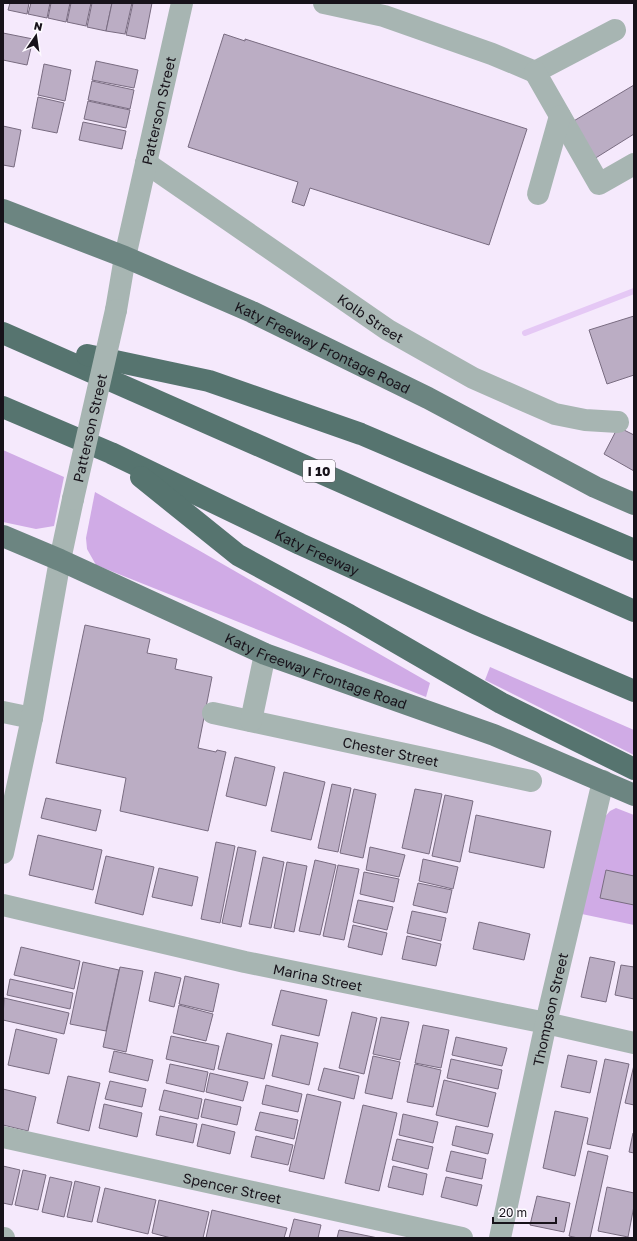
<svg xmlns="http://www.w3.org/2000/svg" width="637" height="1241" font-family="'Golos Text',sans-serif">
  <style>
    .green { fill: #d0abe6 }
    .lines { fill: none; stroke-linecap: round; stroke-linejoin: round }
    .stream { stroke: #e5c8f5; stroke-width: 6 }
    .building { fill: #bbadc4; stroke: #796c81 }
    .minor { stroke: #a7b5b2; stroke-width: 22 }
    .major { stroke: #6c8581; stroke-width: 22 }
    .highway { stroke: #56746f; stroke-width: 22 }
    .minor-bridge { stroke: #a7b5b2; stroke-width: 22 }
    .labels { text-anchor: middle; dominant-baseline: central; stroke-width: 3.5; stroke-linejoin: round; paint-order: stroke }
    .shield { fill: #fdfaff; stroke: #5c585f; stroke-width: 1 }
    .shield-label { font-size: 13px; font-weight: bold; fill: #17121a }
    .street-label { font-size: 14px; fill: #17121a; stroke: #fdfaff }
  </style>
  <rect width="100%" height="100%" fill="#f5e9fc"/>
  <!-- green -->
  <g class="green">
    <polygon points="3,450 64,477 54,526 36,529 3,522"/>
    <polygon points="95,492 200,551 430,683 426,697 96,565 87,549 86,538"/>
    <polygon points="490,667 634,730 634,755 485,680"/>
    <polygon points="616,808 634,815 634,925 577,913 603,819 610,811"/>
  </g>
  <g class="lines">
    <!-- stream -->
    <polyline class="stream" points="525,333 634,291"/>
  </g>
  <!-- building -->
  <g class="building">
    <polygon points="10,3 29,3 27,14 8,10"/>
    <polygon points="31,3 50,3 47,18 28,14"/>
    <polygon points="51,3 70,3 66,22 48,18"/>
    <polygon points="71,3 91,3 86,26 67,22"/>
    <polygon points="92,3 112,3 106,31 87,27"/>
    <polygon points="112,3 132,3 125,34 106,31"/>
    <polygon points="133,3 152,3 145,39 126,35"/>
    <polygon points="3,33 33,39 27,65 3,60"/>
    <polygon points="224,34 245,41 245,39 527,129 489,245 310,188 304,206 292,202 298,182 188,147"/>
    <polygon points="96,61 138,70 134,88 92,80"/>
    <polygon points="44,64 71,70 65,101 38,95"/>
    <polygon points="92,81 134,90 130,109 88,100"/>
    <polygon points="634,85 634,134 594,159 572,122"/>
    <polygon points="38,97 64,103 57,133 32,128"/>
    <polygon points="88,101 130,110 126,128 84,119"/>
    <polygon points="83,122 126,131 122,149 79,140"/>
    <polygon points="3,126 21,130 14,167 3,165"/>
    <polygon points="634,316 634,375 607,384 589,330"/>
    <polygon points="618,427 634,435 634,471 604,454"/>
    <polygon points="85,625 150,639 147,653 177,659 175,669 212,677 198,748 216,752 217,750 226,752 208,831 120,811 126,778 56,763"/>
    <polygon points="235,757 275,767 266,806 226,796"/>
    <polygon points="284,772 325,782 311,840 271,831"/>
    <polygon points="332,784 351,788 338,852 318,848"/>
    <polygon points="354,789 376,794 363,858 340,853"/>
    <polygon points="415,789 442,794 429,854 402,848"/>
    <polygon points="445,795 473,801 460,862 432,856"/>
    <polygon points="46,798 101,810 96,831 41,818"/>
    <polygon points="476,815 551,831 544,868 469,852"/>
    <polygon points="38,835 102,850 93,890 29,875"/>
    <polygon points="216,842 235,846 220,923 201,919"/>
    <polygon points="238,847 256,851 241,927 222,923"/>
    <polygon points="370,847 405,855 399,877 366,870"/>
    <polygon points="106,856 154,867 143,915 95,903"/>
    <polygon points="263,857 284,862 271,928 249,924"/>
    <polygon points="423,859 458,867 453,889 419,881"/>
    <polygon points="315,860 336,865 320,935 299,931"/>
    <polygon points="287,862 307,866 294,932 274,928"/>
    <polygon points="338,865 359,869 344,940 323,936"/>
    <polygon points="159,868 198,877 192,906 152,897"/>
    <polygon points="606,870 634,876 634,905 600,898"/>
    <polygon points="364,872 399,879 394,902 360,894"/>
    <polygon points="418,883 452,890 447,913 413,905"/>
    <polygon points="358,900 393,907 387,930 353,922"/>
    <polygon points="412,911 446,918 441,941 407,933"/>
    <polygon points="479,922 530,934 524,960 473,949"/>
    <polygon points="353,925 387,933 382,955 348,947"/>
    <polygon points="407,936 441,944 436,966 402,959"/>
    <polygon points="21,947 80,961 74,989 14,975"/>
    <polygon points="590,957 615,962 606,1002 581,997"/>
    <polygon points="83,962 119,970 106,1031 70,1024"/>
    <polygon points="621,965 634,967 634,999 615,995"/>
    <polygon points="120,967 143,971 126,1052 103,1047"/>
    <polygon points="155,972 181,978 174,1007 149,1001"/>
    <polygon points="185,976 219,984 213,1012 179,1004"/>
    <polygon points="10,979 73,993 70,1009 7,995"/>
    <polygon points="281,990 327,1000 319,1036 272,1025"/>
    <polygon points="4,998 69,1013 64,1034 3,1020"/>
    <polygon points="179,1005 213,1014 206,1041 173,1033"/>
    <polygon points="352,1012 377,1018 364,1074 339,1068"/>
    <polygon points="381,1017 409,1022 400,1060 373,1054"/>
    <polygon points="423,1025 449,1030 441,1068 415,1063"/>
    <polygon points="16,1029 57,1039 49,1074 8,1065"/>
    <polygon points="227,1033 272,1044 264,1079 218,1069"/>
    <polygon points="281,1035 318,1043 309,1085 272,1076"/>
    <polygon points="171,1036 219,1046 214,1070 166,1059"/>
    <polygon points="456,1037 507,1048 502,1066 452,1055"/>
    <polygon points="114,1051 153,1060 148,1081 109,1072"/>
    <polygon points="568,1055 597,1061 590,1093 561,1087"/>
    <polygon points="373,1056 400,1062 392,1099 365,1093"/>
    <polygon points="451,1059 502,1070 498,1089 447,1078"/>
    <polygon points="605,1059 629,1064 610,1149 587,1144"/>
    <polygon points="170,1064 208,1072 204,1092 166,1083"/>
    <polygon points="415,1064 441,1070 433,1107 407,1102"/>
    <polygon points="634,1065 634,1105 625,1103"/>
    <polygon points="324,1068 359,1076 354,1099 318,1090"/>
    <polygon points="210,1073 248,1082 243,1101 206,1092"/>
    <polygon points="68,1076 100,1083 89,1131 57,1123"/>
    <polygon points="444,1080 496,1093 488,1127 436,1115"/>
    <polygon points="110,1081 146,1089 142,1107 105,1099"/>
    <polygon points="266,1085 302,1094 298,1112 262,1104"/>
    <polygon points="3,1089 36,1097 28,1131 3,1125"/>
    <polygon points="164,1090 202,1099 198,1119 159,1110"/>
    <polygon points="307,1094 341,1102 324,1179 289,1171"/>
    <polygon points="205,1099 241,1107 237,1125 201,1117"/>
    <polygon points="104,1104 142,1113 137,1137 99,1128"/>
    <polygon points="363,1105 397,1113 379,1191 345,1183"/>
    <polygon points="555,1111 588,1118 575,1176 543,1168"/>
    <polygon points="260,1112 298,1120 294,1139 255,1130"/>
    <polygon points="403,1114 438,1122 433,1143 399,1135"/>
    <polygon points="160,1116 197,1124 193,1143 156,1135"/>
    <polygon points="202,1124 235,1132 230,1154 197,1146"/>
    <polygon points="456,1126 493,1134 488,1154 452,1145"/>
    <polygon points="633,1133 634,1133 634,1153 629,1152"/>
    <polygon points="256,1136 293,1145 288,1165 251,1157"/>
    <polygon points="397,1139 433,1147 428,1169 392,1160"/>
    <polygon points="451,1151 486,1159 482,1179 446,1171"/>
    <polygon points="588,1151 608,1156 590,1238 578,1238 569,1236"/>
    <polygon points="3,1166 20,1170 12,1205 3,1203"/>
    <polygon points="393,1166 427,1174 423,1195 388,1187"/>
    <polygon points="23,1170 46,1175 38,1210 15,1205"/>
    <polygon points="50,1177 72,1182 64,1217 42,1212"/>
    <polygon points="446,1177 482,1185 477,1206 441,1197"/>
    <polygon points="75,1181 100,1187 92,1222 67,1217"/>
    <polygon points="607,1187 634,1193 634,1206 628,1237 598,1231"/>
    <polygon points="105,1188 156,1200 148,1234 97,1222"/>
    <polygon points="537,1196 570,1203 564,1232 530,1225"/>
    <polygon points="159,1200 209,1212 203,1238 171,1238 152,1233"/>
    <polygon points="212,1210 287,1228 284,1238 206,1238"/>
    <polygon points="294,1219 321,1225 318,1238 289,1238"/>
    <polygon points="339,1230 378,1238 337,1238"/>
  </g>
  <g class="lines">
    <!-- minor -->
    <g class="minor">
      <polyline points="324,3 384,16 492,54 535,72 615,30"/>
      <polyline points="535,72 599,184 634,164"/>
      <path id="s1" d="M146,163L388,330L473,378L555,414L585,420L618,422"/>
      <polyline points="538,194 560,116"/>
      <path id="s2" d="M116,310L125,257L182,3"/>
      <polyline points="3,712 32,718"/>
      <path id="s3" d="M213,713L531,781"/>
      <polyline points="251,721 265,654"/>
      <polyline points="3,853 32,718 60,560 73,499"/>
      <path id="s4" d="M3,905L245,962L546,1023L634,1043"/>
      <path id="s5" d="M3,1137L462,1238"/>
      <polyline points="3,1238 4,1238"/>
      <path id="s6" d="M500,1238L546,1023L603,781"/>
    </g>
    <!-- major -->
    <g class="major">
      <path id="s7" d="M3,210L125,257L252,312L428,398L595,487L634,504"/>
      <path id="s8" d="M3,536L60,560L265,654L494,735L634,795"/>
    </g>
    <!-- highway -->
    <g class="highway">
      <polyline points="3,333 634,611"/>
      <polyline points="87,355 209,381 361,434 634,550"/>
      <path id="s9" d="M3,407L111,453L300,544L477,624L634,691"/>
      <polyline points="141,477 238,555 349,615 501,703 634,769"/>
    </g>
    <!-- minor-bridge -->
    <path class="minor-bridge" id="s10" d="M73,499L116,310"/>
  </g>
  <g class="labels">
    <!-- shield labels -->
    <rect class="shield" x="303" y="460" width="32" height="22" rx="3"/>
    <g class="shield-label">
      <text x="319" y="471">I 10</text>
    </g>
    <!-- street labels -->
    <g class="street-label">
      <text stroke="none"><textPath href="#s2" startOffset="204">Patterson Street</textPath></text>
      <text stroke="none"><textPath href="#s1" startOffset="273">Kolb Street</textPath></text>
      <text stroke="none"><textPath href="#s7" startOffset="348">Katy Freeway Frontage Road</textPath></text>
      <text stroke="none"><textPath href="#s10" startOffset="73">Patterson Street</textPath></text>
      <text stroke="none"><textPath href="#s9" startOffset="346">Katy Freeway</textPath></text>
      <text stroke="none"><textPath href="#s8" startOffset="341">Katy Freeway Frontage Road</textPath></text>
      <text stroke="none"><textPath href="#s3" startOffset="182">Chester Street</textPath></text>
      <text stroke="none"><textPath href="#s4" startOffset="323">Marina Street</textPath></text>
      <text stroke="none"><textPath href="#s6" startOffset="234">Thompson Street</textPath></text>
      <text stroke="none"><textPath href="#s5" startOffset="235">Spencer Street</textPath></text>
    </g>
  </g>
  <!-- border -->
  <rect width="637" height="1241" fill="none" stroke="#17121a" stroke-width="8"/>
  <!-- north arrow -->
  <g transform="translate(36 36) rotate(13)" stroke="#fdfaff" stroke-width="3" paint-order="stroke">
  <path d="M0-3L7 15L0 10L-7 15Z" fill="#17121a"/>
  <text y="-6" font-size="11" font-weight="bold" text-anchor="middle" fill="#17121a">N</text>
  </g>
  <!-- scale -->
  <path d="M493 1217v6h63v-6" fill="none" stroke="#17121a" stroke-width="2"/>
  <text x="499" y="1217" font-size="12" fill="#17121a" stroke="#fdfaff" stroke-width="3" paint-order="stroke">20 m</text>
</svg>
